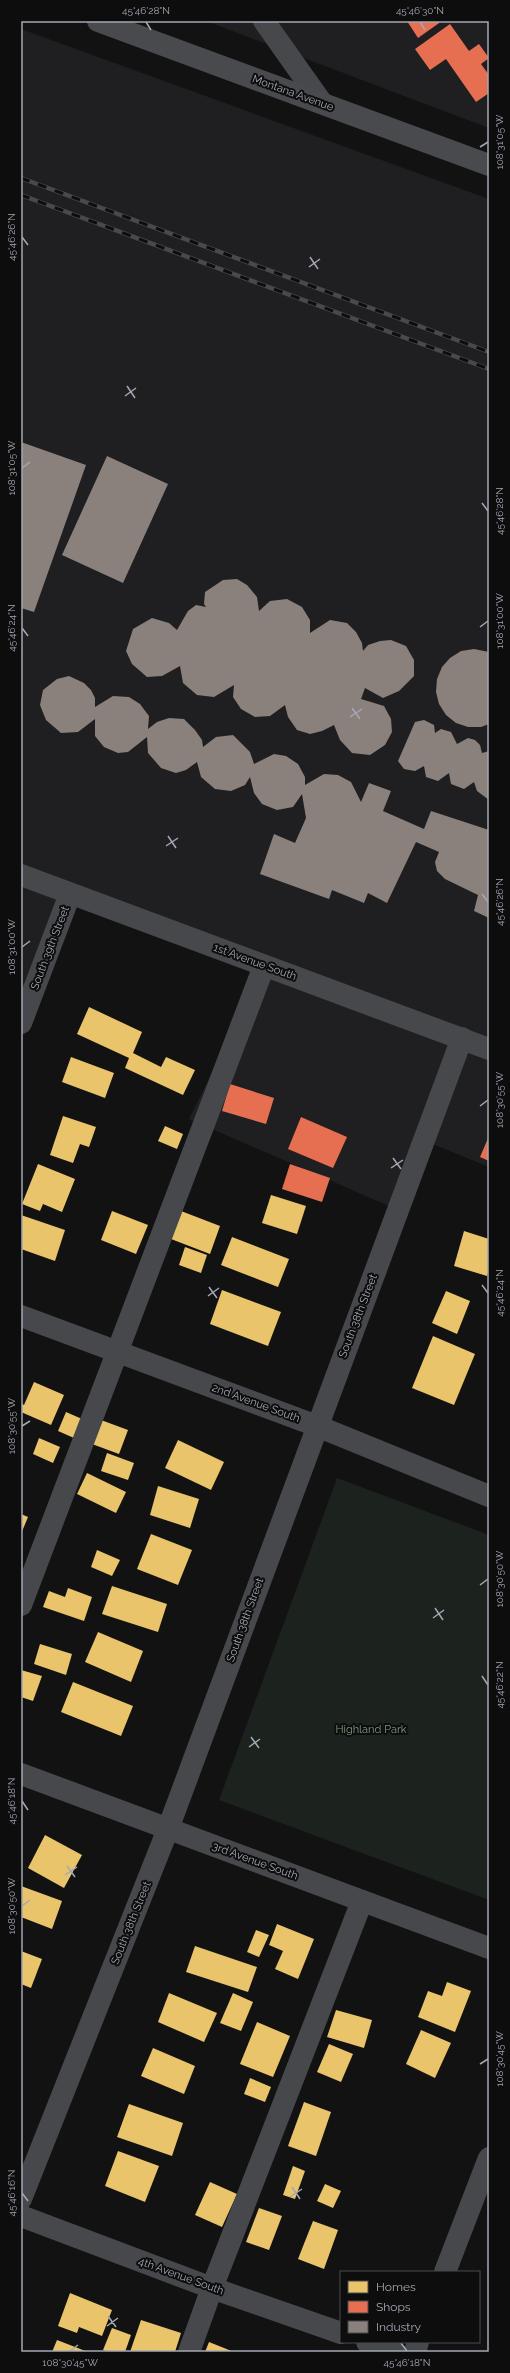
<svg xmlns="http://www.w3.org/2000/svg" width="510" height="2373" font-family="Raleway,sans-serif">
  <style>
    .built { fill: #1f1f21 }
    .green { fill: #1c221d }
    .homes { fill: #e9c46a }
    .shops { fill: #e76f51 }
    .industry { fill: #8a817c }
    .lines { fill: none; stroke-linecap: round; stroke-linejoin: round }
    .minor { stroke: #47484b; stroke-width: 22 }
    .major { stroke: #494a4d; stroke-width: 22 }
    .rail-casing { stroke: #47494b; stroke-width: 4.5 }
    .rail { stroke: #0d0d0e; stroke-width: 3; stroke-dasharray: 9; stroke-linecap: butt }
    .ticks { fill: none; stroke: #a4a8b3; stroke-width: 1.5 }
    .labels { text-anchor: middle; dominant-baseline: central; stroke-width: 4; stroke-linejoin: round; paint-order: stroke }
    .street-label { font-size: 11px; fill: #a4a8b3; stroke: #0d0d0e }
    .park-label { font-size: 11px; fill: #7c9d7f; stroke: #0d0d0e }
    .neatline { fill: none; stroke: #a4a8b3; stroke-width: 1.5 }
    .ticks-label { font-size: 10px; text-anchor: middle; fill: #a4a8b3 }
  </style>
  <rect width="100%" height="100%" fill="#121213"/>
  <!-- built -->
  <g class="built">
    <polygon points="206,21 489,21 489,128"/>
    <polygon points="21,29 489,199 489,1167 423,1140 398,1210 189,1119 264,966 70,894 21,1023"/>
  </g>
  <!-- green -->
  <polygon class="green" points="337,1478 489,1535 489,1900 219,1800"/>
  <!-- homes -->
  <g class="homes">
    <polygon points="89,1007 142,1032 133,1053 161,1067 166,1057 195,1070 183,1095 125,1068 129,1058 77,1034"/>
    <polygon points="71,1057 114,1073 105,1098 62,1082"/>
    <polygon points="63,1116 96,1127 89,1147 80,1144 73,1163 50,1155"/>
    <polygon points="165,1126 183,1134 177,1149 158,1141"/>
    <polygon points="38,1164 75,1179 62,1212 43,1204 40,1211 22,1204"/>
    <polygon points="271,1195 306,1206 297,1234 262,1223"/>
    <polygon points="112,1211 148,1225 136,1254 101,1240"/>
    <polygon points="181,1211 220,1226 210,1254 171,1239"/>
    <polygon points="21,1215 65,1230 55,1261 21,1249"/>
    <polygon points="464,1231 489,1239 489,1269 487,1276 454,1266"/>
    <polygon points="232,1237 289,1259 278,1287 221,1265"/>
    <polygon points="185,1247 207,1255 201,1273 179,1265"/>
    <polygon points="222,1290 281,1312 268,1346 210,1324"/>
    <polygon points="446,1291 470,1301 457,1334 432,1323"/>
    <polygon points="433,1336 475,1354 454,1405 412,1388"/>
    <polygon points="34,1382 64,1395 51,1425 21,1412 21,1403 24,1405"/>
    <polygon points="66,1412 82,1419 74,1438 58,1431"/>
    <polygon points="101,1420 128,1430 119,1454 92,1444"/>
    <polygon points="39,1438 60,1447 53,1463 33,1454"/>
    <polygon points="178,1440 224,1462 211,1490 165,1468"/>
    <polygon points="107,1453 134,1463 128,1480 101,1471"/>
    <polygon points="87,1473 126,1492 116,1513 77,1494"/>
    <polygon points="158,1486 199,1499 190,1528 150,1515"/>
    <polygon points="21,1514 28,1517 21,1534"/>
    <polygon points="151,1534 192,1550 178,1585 137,1569"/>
    <polygon points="97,1550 120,1560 112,1576 91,1567"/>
    <polygon points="112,1586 167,1604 158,1632 102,1614"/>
    <polygon points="68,1588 92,1597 84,1621 43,1607 49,1591 65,1597"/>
    <polygon points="98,1632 143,1651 131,1682 85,1662"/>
    <polygon points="40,1644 72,1654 66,1675 34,1664"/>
    <polygon points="21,1670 42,1676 33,1701 21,1697"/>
    <polygon points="73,1682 133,1706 121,1736 61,1712"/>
    <polygon points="45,1835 82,1855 64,1888 28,1868"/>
    <polygon points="21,1886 62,1901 52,1929 21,1917"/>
    <polygon points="277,1924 314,1939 298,1979 275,1969 283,1951 269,1945"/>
    <polygon points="256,1930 269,1935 259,1957 247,1952"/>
    <polygon points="195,1946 257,1967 248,1992 186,1972"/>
    <polygon points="21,1951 42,1959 31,1988 21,1984"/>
    <polygon points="447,1982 471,1991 455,2032 418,2017 428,1991 442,1996"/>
    <polygon points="169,1993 217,2013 204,2042 158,2022"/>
    <polygon points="233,1993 253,2002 241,2031 220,2023"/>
    <polygon points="336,2010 372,2020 364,2048 327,2037"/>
    <polygon points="257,2022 290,2036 273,2077 240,2064"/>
    <polygon points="421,2030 451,2043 435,2078 406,2064"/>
    <polygon points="329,2044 353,2054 341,2082 317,2072"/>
    <polygon points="153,2048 195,2066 184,2094 141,2076"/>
    <polygon points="250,2078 271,2087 265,2102 244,2094"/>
    <polygon points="304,2102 331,2112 316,2156 288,2146"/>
    <polygon points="129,2104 183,2123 172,2156 117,2137"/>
    <polygon points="118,2151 159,2166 145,2202 105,2186"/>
    <polygon points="293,2166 305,2171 295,2199 283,2195"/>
    <polygon points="210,2182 237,2194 222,2227 195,2215"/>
    <polygon points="325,2184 341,2191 333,2208 317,2201"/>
    <polygon points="259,2208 282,2216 269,2250 246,2242"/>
    <polygon points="313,2221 338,2230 324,2269 298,2259"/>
    <polygon points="70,2293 112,2310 102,2336 79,2327 77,2333 58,2326"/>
    <polygon points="141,2320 181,2333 175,2352 130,2352"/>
    <polygon points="112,2328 131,2335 125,2352 109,2352 103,2350"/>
    <polygon points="57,2340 88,2352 52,2352"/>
    <polygon points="209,2342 234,2352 205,2352"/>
  </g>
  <!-- shops -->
  <g class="shops">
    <polygon points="407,21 442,21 418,38"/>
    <polygon points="450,24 469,51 479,44 489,58 481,64 489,75 489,93 476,102 446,59 430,70 415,49"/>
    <polygon points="230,1084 274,1098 266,1124 222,1111"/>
    <polygon points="301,1117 347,1137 333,1168 288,1149"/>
    <polygon points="489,1136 489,1161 480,1157"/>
    <polygon points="290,1164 330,1178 322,1202 282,1189"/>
  </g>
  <!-- industry -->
  <g class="industry">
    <polygon points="21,442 86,465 34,612 21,608"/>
    <polygon points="107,456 168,484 123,583 62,555"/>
    <polygon points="237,579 247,585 257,597 259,611 270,601 287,599 302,607 310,620 310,633 330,620 347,623 356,632 362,643 363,651 368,645 380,641 391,640 406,646 414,660 414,676 399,691 383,698 365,688 361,699 384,706 391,719 392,732 385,745 370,755 352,753 340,740 334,725 322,731 310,734 297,730 288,717 285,705 270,716 255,717 241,709 233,697 234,685 214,697 197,695 183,683 180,666 162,676 147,677 132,664 126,651 133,629 152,618 169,623 177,630 188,611 196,605 206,607 204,604 205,592 223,580"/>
    <polygon points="474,649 489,652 489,724 481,727 468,727 456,723 446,715 439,704 436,692 437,679 442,667 450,658 461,651"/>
    <polygon points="69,676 84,683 91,690 95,698 95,707 113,696 129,697 140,704 149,716 148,729 157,722 169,718 184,719 195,730 202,740 203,747 216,737 233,735 250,752 254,764 274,754 286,756 298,764 305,777 305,785 324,774 338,775 351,782 361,802 369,783 391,791 383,811 424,829 431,811 489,830 489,918 474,911 478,895 445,879 437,871 435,862 439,852 416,842 387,903 368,893 364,903 332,890 329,899 260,874 274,834 295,843 306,818 302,794 293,807 277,810 262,804 254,793 250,777 245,785 231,791 215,789 201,777 197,762 186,770 176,773 161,768 148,753 147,737 128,752 118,753 104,747 95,736 95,719 78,732 61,733 46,720 40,705 43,690 57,679"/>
    <polygon points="424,720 434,725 435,733 441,729 451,732 457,744 468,738 475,740 480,745 482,753 489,751 489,800 477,791 474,782 464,789 451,784 449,773 438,781 426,777 424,766 415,771 404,769 398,761 415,722"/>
  </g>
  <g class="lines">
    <!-- minor -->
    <g class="minor">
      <polyline points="264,21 322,103"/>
      <polyline points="21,875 489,1049"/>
      <polyline points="21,1023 70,894"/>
      <polyline points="21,1316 317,1426 489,1496"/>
      <polyline points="21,1605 264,966"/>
      <polyline points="21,1774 489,1948"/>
      <polyline points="21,2199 168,1829 462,1038"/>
      <polyline points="21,2216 212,2288 341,2333"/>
      <polyline points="445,2272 489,2158"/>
      <polyline points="367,2342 395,2352"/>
      <polyline points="189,2352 212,2288 362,1901"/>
      <polyline points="415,2352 418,2342"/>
    </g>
    <!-- major -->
    <polyline class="major" points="98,21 489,165"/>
    <defs>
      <g id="rail">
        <polyline points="21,178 489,352"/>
        <polyline points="21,195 489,369"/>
      </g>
    </defs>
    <!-- rail casing -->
    <use href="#rail" class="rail-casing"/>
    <!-- rail -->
    <use href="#rail" class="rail"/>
  </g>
  <!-- ticks -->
  <path class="ticks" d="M146,22L151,30M420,22L425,30M480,147L488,142M22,237L28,245M310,257L318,269M309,267L320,259M127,386L135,398M125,396L136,388M22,468L30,462M482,503L488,511M480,627L488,621M22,628L28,636M352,708L360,719M350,717L362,709M168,836L176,848M166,846L178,838M482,894L488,902M22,947L30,941M480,1106L488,1100M393,1158L401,1169M391,1168L403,1160M482,1285L488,1293M209,1287L217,1298M208,1296L219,1288M22,1426L30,1421M480,1585L488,1579M435,1608L443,1620M433,1618L444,1610M482,1676L488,1685M251,1737L259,1748M249,1747L260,1739M22,1801L28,1810M67,1866L75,1877M65,1875L77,1867M22,1906L30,1900M480,2064L488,2059M292,2187L300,2199M22,2193L28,2201M290,2197L302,2189M108,2316L116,2327M107,2326L118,2318M401,2343L407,2351M70,2351L78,2345"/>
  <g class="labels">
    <!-- street labels -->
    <g class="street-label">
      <text transform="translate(293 93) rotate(20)">Montana Avenue</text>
      <text transform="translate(50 948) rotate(-69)">South 39th Street</text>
      <text transform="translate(255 962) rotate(20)">1st Avenue South</text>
      <text transform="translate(358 1316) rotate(-69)">South 38th Street</text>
      <text transform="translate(256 1403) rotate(20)">2nd Avenue South</text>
      <text transform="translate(245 1620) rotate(-70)">South 38th Street</text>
      <text transform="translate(255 1861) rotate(20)">3rd Avenue South</text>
      <text transform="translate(131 1923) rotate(-68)">South 38th Street</text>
      <text transform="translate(181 2276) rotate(20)">4th Avenue South</text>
    </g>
    <!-- park labels -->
    <g class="park-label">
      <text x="371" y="1729">Highland Park</text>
    </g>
  </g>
  <!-- border -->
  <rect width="510" height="2373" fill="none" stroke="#0d0d0e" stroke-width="44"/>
  <!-- legend -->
  <rect x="340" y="2271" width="140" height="72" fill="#0d0d0e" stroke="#494b50"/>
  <rect x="348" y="2281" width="20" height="12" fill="#e9c46a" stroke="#494b50"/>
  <text x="376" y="2291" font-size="12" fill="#a4a8b3">Homes</text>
  <rect x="348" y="2301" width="20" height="12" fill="#e76f51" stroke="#494b50"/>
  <text x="376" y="2311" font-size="12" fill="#a4a8b3">Shops</text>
  <rect x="348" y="2321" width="20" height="12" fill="#8a817c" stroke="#494b50"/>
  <text x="376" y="2331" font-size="12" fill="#a4a8b3">Industry</text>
  <rect x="22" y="22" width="466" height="2329" class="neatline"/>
  <g class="ticks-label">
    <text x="146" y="14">45°46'28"N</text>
    <text x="420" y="14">45°46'30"N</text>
    <text transform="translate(499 142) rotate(-90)" y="4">108°31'05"W</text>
    <text transform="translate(11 237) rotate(-90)" y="4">45°46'26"N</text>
    <text transform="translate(11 468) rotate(-90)" y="4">108°31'05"W</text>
    <text transform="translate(499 511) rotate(-90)" y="4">45°46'28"N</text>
    <text transform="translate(499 621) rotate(-90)" y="4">108°31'00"W</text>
    <text transform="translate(11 628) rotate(-90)" y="4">45°46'24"N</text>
    <text transform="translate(499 902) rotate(-90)" y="4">45°46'26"N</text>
    <text transform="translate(11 947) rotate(-90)" y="4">108°31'00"W</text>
    <text transform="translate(499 1100) rotate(-90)" y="4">108°30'55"W</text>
    <text transform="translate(499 1293) rotate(-90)" y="4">45°46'24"N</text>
    <text transform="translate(11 1426) rotate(-90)" y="4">108°30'55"W</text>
    <text transform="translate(499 1579) rotate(-90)" y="4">108°30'50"W</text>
    <text transform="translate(499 1685) rotate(-90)" y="4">45°46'22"N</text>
    <text transform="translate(11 1801) rotate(-90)" y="4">45°46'18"N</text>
    <text transform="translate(11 1906) rotate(-90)" y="4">108°30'50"W</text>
    <text transform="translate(499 2059) rotate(-90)" y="4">108°30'45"W</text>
    <text transform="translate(11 2193) rotate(-90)" y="4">45°46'16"N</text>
    <text x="70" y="2366">108°30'45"W</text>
    <text x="407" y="2366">45°46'18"N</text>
  </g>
</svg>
